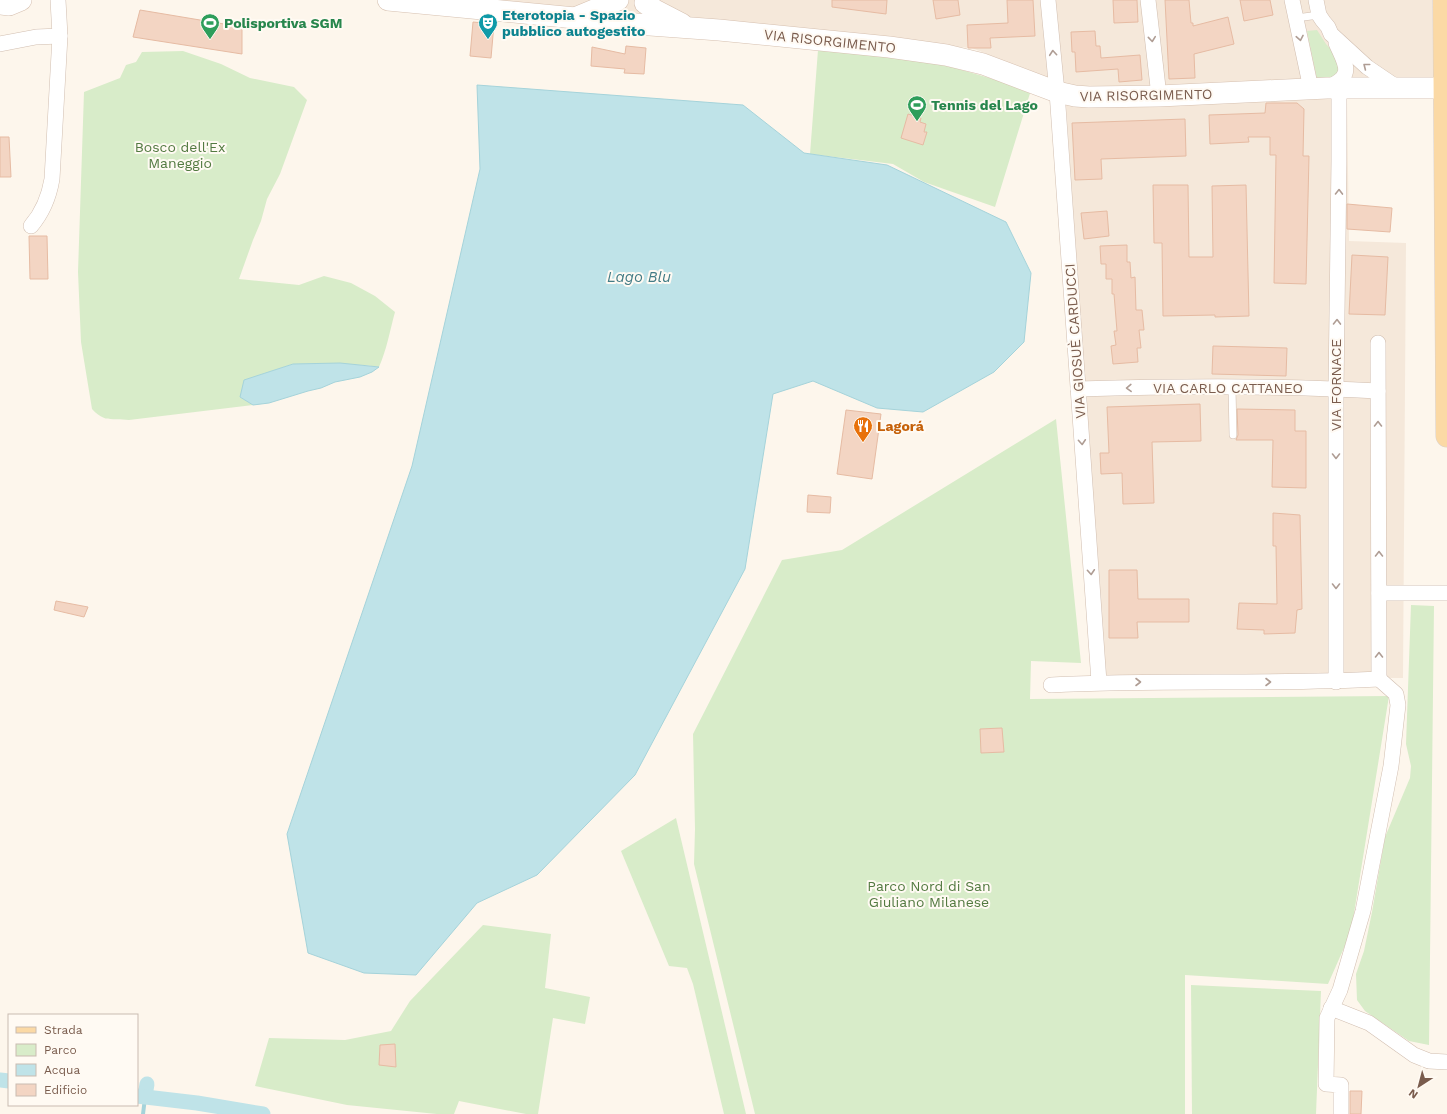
<svg xmlns="http://www.w3.org/2000/svg" width="1447" height="1114" font-family="'Work Sans',sans-serif">
  <style>
    .residential { fill: #f5e8da }
    .green { fill: #d8ecc9 }
    .water { fill: #bfe3e8; stroke: #a5d3da }
    .lines { fill: none; stroke-linecap: round; stroke-linejoin: round }
    .stream { stroke: #a5d3da; stroke-width: 4 }
    .canal { stroke: #bfe3e8; stroke-width: 15 }
    .building { fill: #f3d5c3; stroke: #e6bba3 }
    .lane-casing { stroke: #d1beb0; stroke-width: 8 }
    .street-casing { stroke: #d1beb0; stroke-width: 16 }
    .secondary-casing { stroke: #d6c0b0; stroke-width: 22 }
    .primary-casing { stroke: #dad1cd; stroke-width: 23 }
    .lane { stroke: #fff; stroke-width: 7 }
    .street { stroke: #fff; stroke-width: 15 }
    .secondary { stroke: #fff; stroke-width: 21 }
    .primary { stroke: #fbd9a5; stroke-width: 22 }
    .oneway { stroke: #af9d94 }
    .labels { text-anchor: middle; dominant-baseline: central; stroke-width: 4; stroke-linejoin: round; paint-order: stroke }
    .culture-label { font-size: 14px; font-weight: bold; fill: #0d838f; stroke: #fffaf3; text-anchor: start }
    .leisure-label { font-size: 14px; font-weight: bold; fill: #27864d; stroke: #fffaf3; text-anchor: start }
    .street-label { font-size: 14px; fill: #7a5c4d; stroke: #fffaf3 }
    .park-label { font-size: 14px; fill: #537a41; stroke: #fffaf3 }
    .food-label { font-size: 14px; font-weight: bold; fill: #c56008; stroke: #fffaf3; text-anchor: start }
    .water-label { font-size: 15px; font-style: italic; fill: #437c86; stroke: #fffaf3 }
  </style>
  <rect width="100%" height="100%" fill="#fdf6ec"/>
  <!-- residential -->
  <g class="residential">
    <polygon points="395,0 1434,0 1436,78 1080,88 1044,77 972,48 575,18"/>
    <polygon points="1347,98 1349,241 1406,243 1403,678 1104,677 1066,104"/>
  </g>
  <!-- green -->
  <g class="green">
    <polygon points="1317,30 1326,44 1340,60 1338,79 1317,79 1307,31"/>
    <polygon points="818,50 891,54 955,68 1031,90 995,207 924,182 893,164 810,154"/>
    <path d="M183,51L221,64L250,78L294,87L307,100L280,174L267,199L261,221L253,240L239,279L299,285L324,276L351,283L375,296L395,312C390,330 387,349 379,367L364,365L293,364L260,375L240,397L253,405L129,420C111,417 106,424 92,409L81,342L78,272L84,92L120,78L126,65L136,62L142,52Z"/>
    <polygon points="1056,419 1081,663 1031,661 1030,699 1389,696 1351,932 1328,984 1185,975 1185,1114 755,1114 694,864 695,829 693,734 782,560 842,550"/>
    <polygon points="1411,605 1434,606 1429,1045 1409,1041 1365,1011 1357,1000 1356,974 1364,951 1372,912 1385,837 1410,778 1411,766 1406,744"/>
    <polygon points="676,818 746,1114 724,1114 693,984 687,968 669,966 621,851"/>
    <polygon points="483,925 551,934 545,988 590,997 585,1024 553,1018 538,1114 526,1114 459,1101 454,1114 437,1114 347,1105 255,1086 269,1038 345,1040 391,1031 410,1001"/>
    <polygon points="1191,985 1321,991 1316,1114 1192,1114"/>
  </g>
  <!-- water -->
  <g class="water">
    <polygon points="477,85 743,105 804,153 887,165 1006,222 1031,273 1024,342 994,372 923,412 877,408 813,381 773,394 745,569 635,775 537,875 477,903 416,975 364,973 308,953 287,834 412,466 480,169"/>
    <polygon points="340,363 379,367 372,372 360,377 335,382 321,388 308,391 269,403 253,405 240,397 244,380 293,364"/>
  </g>
  <g class="lines">
    <!-- stream -->
    <polyline class="stream" points="143,1114 146,1090"/>
    <!-- canal -->
    <g class="canal">
      <polyline points="0,1080 9,1081"/>
      <polyline points="146,1090 147,1084"/>
      <polyline points="137,1096 197,1103 263,1114"/>
    </g>
  </g>
  <!-- building -->
  <g class="building">
    <polygon points="832,0 887,0 886,14 832,7"/>
    <polygon points="933,0 958,0 960,15 936,19"/>
    <polygon points="1007,0 1033,0 1035,36 990,38 991,48 968,48 967,25 1008,23"/>
    <polygon points="1113,0 1137,0 1138,22 1114,23"/>
    <polygon points="1165,0 1189,0 1191,23 1193,23 1193,26 1228,17 1234,44 1194,54 1195,78 1169,79"/>
    <polygon points="1240,0 1270,0 1273,15 1244,21"/>
    <polygon points="140,10 242,27 242,54 133,37"/>
    <polygon points="473,22 494,24 491,58 470,56"/>
    <polygon points="1095,31 1096,46 1100,46 1101,58 1140,55 1142,80 1119,82 1118,69 1076,72 1075,52 1072,52 1071,32"/>
    <polygon points="626,46 646,48 644,74 624,73 625,69 591,66 592,47 625,54"/>
    <polygon points="1266,103 1297,103 1304,109 1303,156 1309,156 1306,284 1274,283 1276,155 1270,155 1270,137 1248,137 1249,142 1210,144 1209,115 1265,113"/>
    <polygon points="908,114 921,118 920,122 926,124 924,132 927,132 923,145 901,138"/>
    <polygon points="1185,119 1186,156 1101,159 1102,179 1075,180 1072,123"/>
    <polygon points="0,137 9,137 11,177 0,177"/>
    <polygon points="1153,185 1188,185 1189,257 1213,257 1212,186 1246,185 1249,316 1215,317 1215,315 1163,316 1162,243 1154,243"/>
    <polygon points="1347,204 1392,208 1390,232 1347,229"/>
    <polygon points="1107,211 1109,236 1084,239 1081,213"/>
    <polygon points="29,236 47,236 48,279 30,279"/>
    <polygon points="1127,245 1127,262 1130,262 1131,278 1135,277 1136,310 1142,310 1144,330 1139,330 1141,348 1137,348 1138,362 1113,364 1111,346 1116,345 1114,331 1117,331 1114,294 1112,294 1112,279 1106,279 1106,264 1101,264 1100,246"/>
    <polygon points="1352,255 1388,257 1385,315 1349,314"/>
    <polygon points="1213,346 1287,348 1286,376 1212,374"/>
    <polygon points="1200,404 1201,441 1152,442 1154,503 1123,504 1122,473 1101,474 1100,453 1109,453 1107,407"/>
    <polygon points="1237,409 1295,410 1295,431 1306,431 1306,488 1272,487 1273,440 1236,440 1238,435"/>
    <polygon points="846,410 881,414 872,479 837,474"/>
    <polygon points="808,495 831,497 830,513 807,512"/>
    <polygon points="1273,513 1300,515 1302,609 1297,610 1295,633 1264,634 1264,630 1237,629 1239,603 1277,604 1276,546 1273,546"/>
    <polygon points="1109,570 1137,570 1138,599 1189,599 1189,622 1137,622 1138,638 1109,638"/>
    <polygon points="56,601 88,607 84,617 54,610"/>
    <polygon points="1002,728 1004,752 981,753 980,729"/>
    <polygon points="395,1044 396,1067 379,1065 380,1045"/>
    <polygon points="1350,1091 1362,1091 1361,1114 1350,1114"/>
  </g>
  <g class="lines">
    <defs>
      <g id="lane">
        <polyline points="1296,18 1319,15"/>
        <polyline points="1232,387 1233,435"/>
      </g>
      <g id="street">
        <polyline points="1048,0 1057,92 1099,682"/>
        <polyline points="1148,0 1159,96"/>
        <polyline points="1292,0 1311,89"/>
        <polyline points="1316,0 1319,15 1323,21 1328,27 1331,34 1367,67 1398,88"/>
        <polyline points="0,44 36,37 60,36"/>
        <path d="M1327,88C1355,75 1346,66 1336,43"/>
        <path d="M31,226C43,212 49,197 52,179L60,36L58,0"/>
        <path d="M1078,389C1178,386 1278,385 1378,391"/>
        <polyline points="1379,593 1447,593"/>
        <polyline points="1336,682 1336,389 1339,161 1339,88"/>
        <path d="M1051,685C1160,679 1269,685 1379,679L1378,343"/>
        <polyline points="1331,1008 1369,1023 1414,1055 1429,1061 1447,1062"/>
        <polyline points="1341,1114 1341,1085 1326,1084 1327,1018 1340,990 1363,911 1391,766 1398,705 1396,694 1379,679"/>
      </g>
      <g id="secondary">
        <polyline points="388,0 575,18 581,20 719,30 889,47 946,55 983,64 1057,92 1075,96 1089,97 1159,96 1327,88 1444,88"/>
        <polyline points="645,3 655,10 682,24"/>
        <polyline points="0,4 9,5 21,0"/>
        <polyline points="575,18 618,0"/>
      </g>
      <polyline id="primary" points="1444,0 1447,436"/>
    </defs>
    <!-- lane casing -->
    <use href="#lane" class="lane-casing"/>
    <!-- street casing -->
    <use href="#street" class="street-casing"/>
    <!-- secondary casing -->
    <use href="#secondary" class="secondary-casing"/>
    <!-- primary casing -->
    <use href="#primary" class="primary-casing"/>
    <!-- lane -->
    <use href="#lane" class="lane"/>
    <!-- street -->
    <use href="#street" class="street"/>
    <!-- secondary -->
    <use href="#secondary" class="secondary"/>
    <!-- primary -->
    <use href="#primary" class="primary"/>
  </g>
  <!-- one-way arrows -->
  <defs><path id="oneway-chevron" d="M-2-3.5L2.5 0L-2 3.5" fill="none" stroke-width="1.6" stroke-linecap="round" stroke-linejoin="round"/></defs>
  <g class="oneway">
    <use href="#oneway-chevron" transform="translate(1300 38) rotate(79)"/>
    <use href="#oneway-chevron" transform="translate(1152 39) rotate(84)"/>
    <use href="#oneway-chevron" transform="translate(1053 53) rotate(-95)"/>
    <use href="#oneway-chevron" transform="translate(1366 66) rotate(-142)"/>
    <use href="#oneway-chevron" transform="translate(1339 192) rotate(-89)"/>
    <use href="#oneway-chevron" transform="translate(1337 322) rotate(-89)"/>
    <use href="#oneway-chevron" transform="translate(1129 388) rotate(178)"/>
    <use href="#oneway-chevron" transform="translate(1378 424) rotate(-90)"/>
    <use href="#oneway-chevron" transform="translate(1082 442) rotate(86)"/>
    <use href="#oneway-chevron" transform="translate(1336 456) rotate(90)"/>
    <use href="#oneway-chevron" transform="translate(1379 554) rotate(-90)"/>
    <use href="#oneway-chevron" transform="translate(1091 572) rotate(86)"/>
    <use href="#oneway-chevron" transform="translate(1336 586) rotate(90)"/>
    <use href="#oneway-chevron" transform="translate(1379 655) rotate(-90)"/>
    <use href="#oneway-chevron" transform="translate(1138 682)"/>
    <use href="#oneway-chevron" transform="translate(1268 682)"/>
  </g>
  <!-- icons -->
  <defs>
    <symbol id="stadium-pin" viewBox="-11 -11 22 30"><path d="M0 17L-7.5 6A9.5 9.5 0 1 1 7.5 6Z" fill="#2e9e5b" stroke="#fffaf3"/><path d="M0-5a6.5 5 0 1 0 0 10a6.5 5 0 1 0 0-10ZM-3.5-1.8h7v3.6h-7Z" fill="#fff"/></symbol>
    <symbol id="theatre-pin" viewBox="-11 -11 22 30"><path d="M0 17L-7.5 6A9.5 9.5 0 1 1 7.5 6Z" fill="#0f9aa8" stroke="#fffaf3"/><path d="M-5-5.5Q0-4 5-5.5V0Q5 5 0 6Q-5 5-5 0ZM-3.3-2.5H-1v1.5H-3.3ZM1-2.5H3.3v1.5H1ZM-2.8 1Q0 5.5 2.8 1Z" fill="#fff"/></symbol>
    <symbol id="restaurant-pin" viewBox="-11 -11 22 30"><path d="M0 17L-7.5 6A9.5 9.5 0 1 1 7.5 6Z" fill="#e8710a" stroke="#fffaf3"/><path d="M-5-6h1v4h1v-4h1v4h1v-4h1v5L-1.5 .5V6h-2V.5L-5-1ZM5-6V6H3V1.5H1.5Q1.5-4 5-6Z" fill="#fff"/></symbol>
  </defs>
  <g fill-rule="evenodd">
    <use href="#stadium-pin" x="199" y="12" width="22" height="30"/>
    <use href="#theatre-pin" x="477" y="12" width="22" height="30"/>
    <use href="#stadium-pin" x="906" y="94" width="22" height="30"/>
    <use href="#restaurant-pin" x="852" y="415" width="22" height="30"/>
  </g>
  <g class="labels">
    <!-- culture labels -->
    <g class="culture-label">
      <text x="502" y="15">Eterotopia - Spazio<tspan x="502" dy="16">pubblico autogestito</tspan></text>
    </g>
    <!-- leisure labels -->
    <g class="leisure-label">
      <text x="224" y="23">Polisportiva SGM</text>
      <text x="931" y="105">Tennis del Lago</text>
    </g>
    <!-- street labels -->
    <g class="street-label">
      <text transform="translate(830 41) rotate(6)">VIA RISORGIMENTO</text>
      <text transform="translate(1146 95) rotate(-1)">VIA RISORGIMENTO</text>
      <text transform="translate(1075 341) rotate(-94)">VIA GIOSUÈ CARDUCCI</text>
      <text transform="translate(1336 385) rotate(-90)">VIA FORNACE</text>
      <text x="1228" y="388">VIA CARLO CATTANEO</text>
    </g>
    <!-- park labels -->
    <g class="park-label">
      <text x="180" y="147">Bosco dell'Ex<tspan x="180" dy="16">Maneggio</tspan></text>
      <text x="929" y="886">Parco Nord di San<tspan x="929" dy="16">Giuliano Milanese</tspan></text>
    </g>
    <!-- food labels -->
    <g class="food-label">
      <text x="877" y="426">Lagorá</text>
    </g>
    <!-- water labels -->
    <g class="water-label">
      <text x="639" y="277">Lago Blu</text>
    </g>
  </g>
  <!-- legend -->
  <rect x="8" y="1014" width="130" height="92" fill="#fffaf3" stroke="#cabbb1"/>
  <rect x="16" y="1027" width="20" height="6" fill="#fbd9a5" stroke="#cabbb1"/>
  <text x="44" y="1034" font-size="12" fill="#7a5c4d">Strada</text>
  <rect x="16" y="1044" width="20" height="12" fill="#d8ecc9" stroke="#cabbb1"/>
  <text x="44" y="1054" font-size="12" fill="#7a5c4d">Parco</text>
  <rect x="16" y="1064" width="20" height="12" fill="#bfe3e8" stroke="#cabbb1"/>
  <text x="44" y="1074" font-size="12" fill="#7a5c4d">Acqua</text>
  <rect x="16" y="1084" width="20" height="12" fill="#f3d5c3" stroke="#cabbb1"/>
  <text x="44" y="1094" font-size="12" fill="#7a5c4d">Edificio</text>
  <!-- north arrow -->
  <g transform="translate(1419 1086) rotate(216)" stroke="#fffaf3" stroke-width="3" paint-order="stroke">
  <path d="M0-3L7 15L0 10L-7 15Z" fill="#7a5c4d"/>
  <text y="-6" font-size="11" font-weight="bold" text-anchor="middle" fill="#7a5c4d">N</text>
  </g>
</svg>
